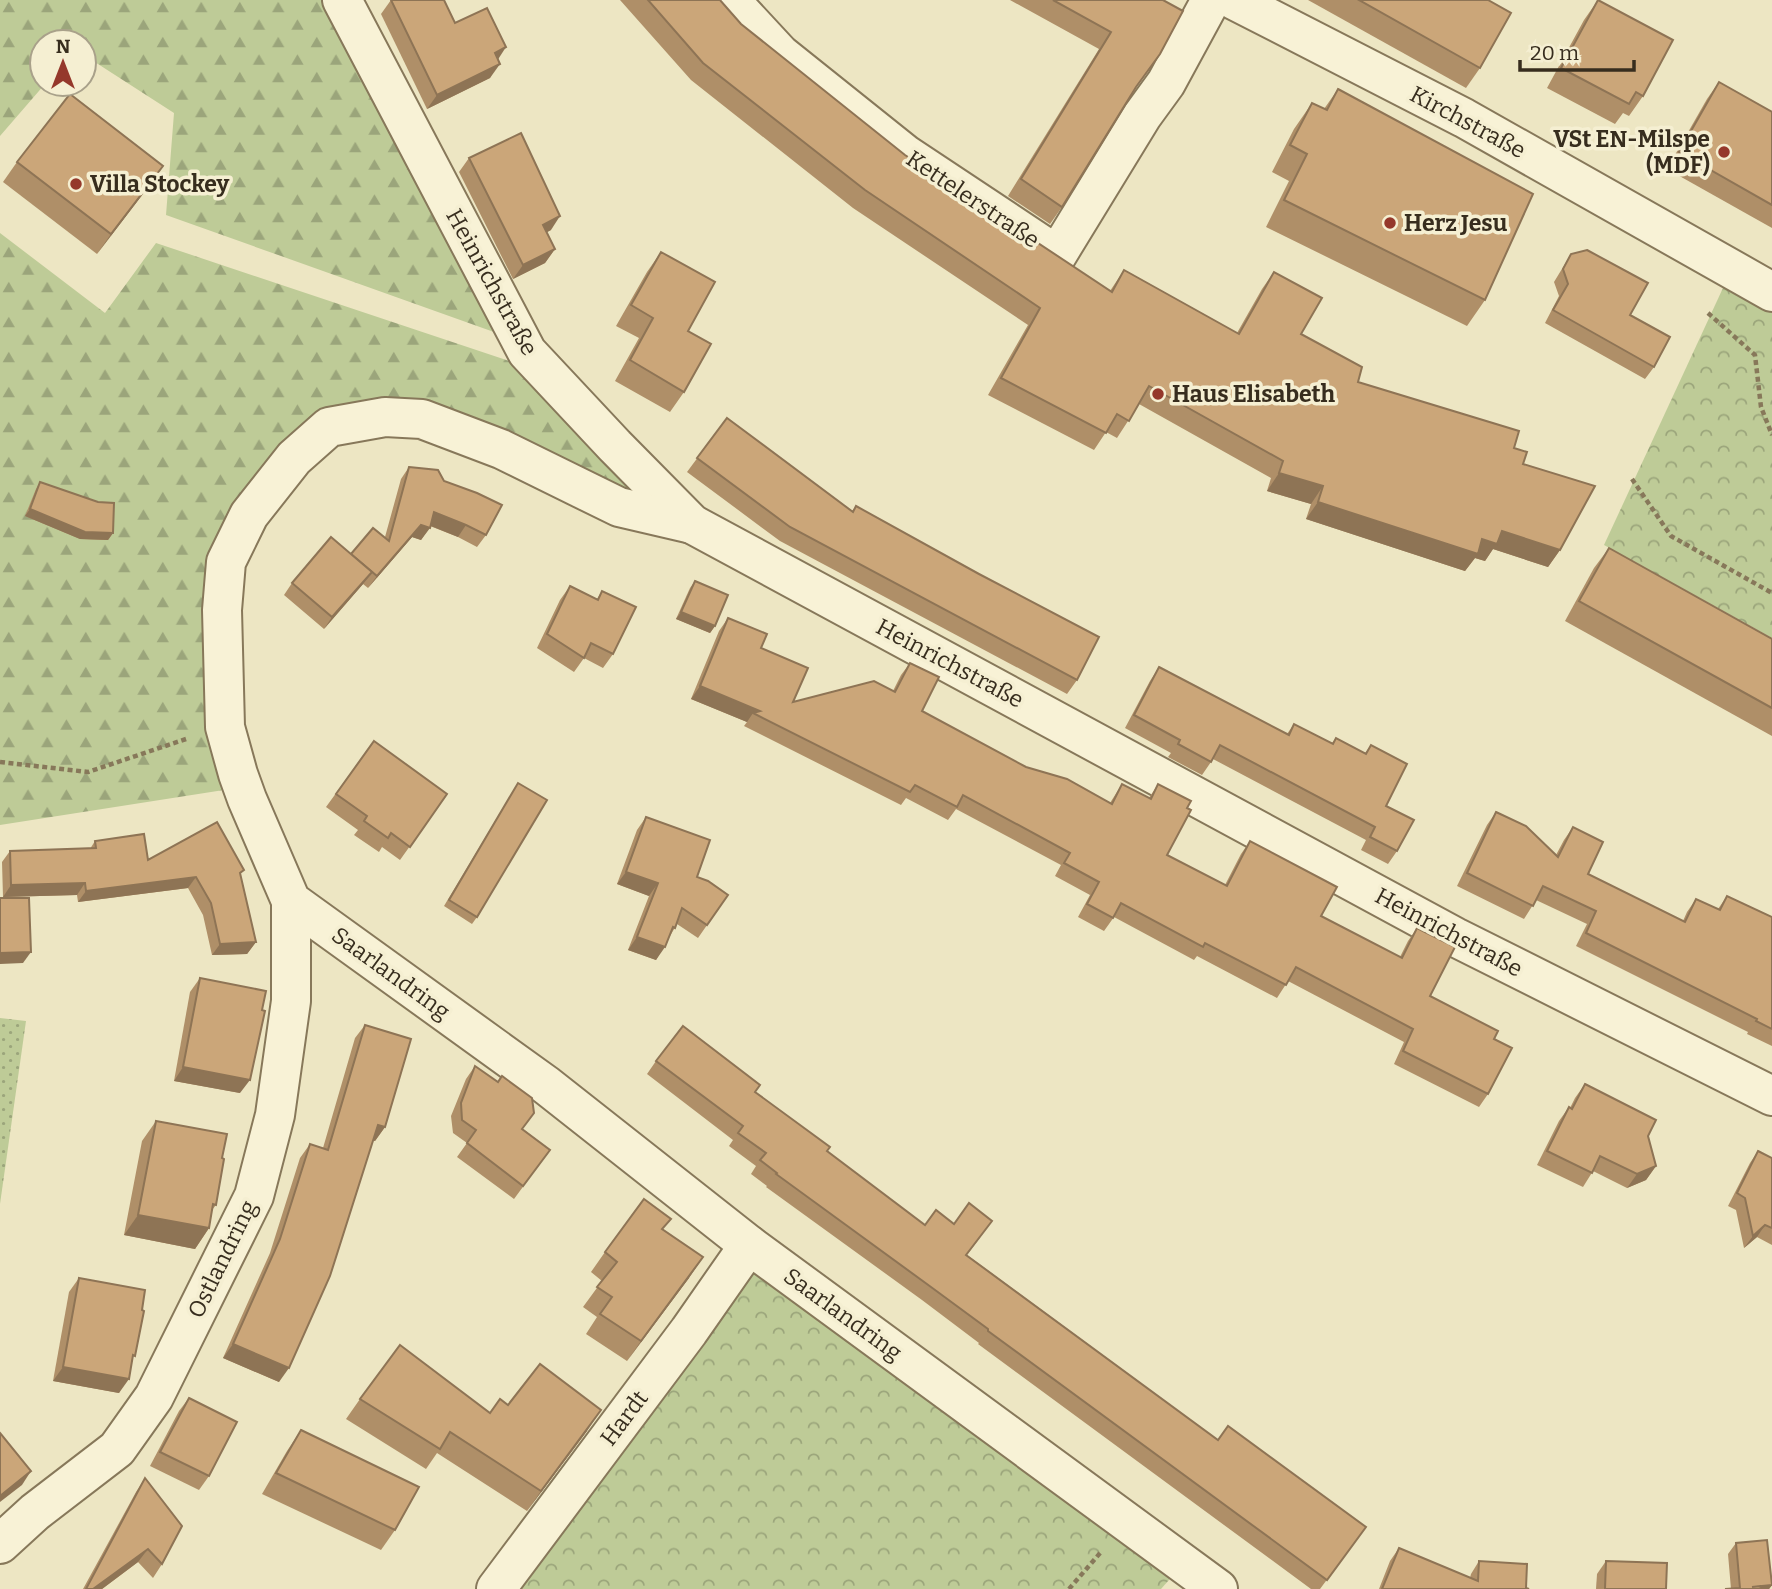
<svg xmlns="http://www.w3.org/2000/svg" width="1772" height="1589" font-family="Bitter,serif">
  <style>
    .grass { fill: url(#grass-dots) }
    .forest { fill: url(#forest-firs) }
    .park { fill: url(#park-crowns) }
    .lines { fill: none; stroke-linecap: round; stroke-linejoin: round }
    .minor-casing { stroke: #87785a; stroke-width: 42 }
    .path { stroke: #87785a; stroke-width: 4.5; stroke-dasharray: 5 3.5; stroke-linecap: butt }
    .minor { stroke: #f8f2d6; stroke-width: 38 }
    .wall { fill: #af8f68 }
    .shaded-wall { fill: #8e7455 }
    .building { fill: #cba679; stroke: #8e7455; stroke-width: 2 }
    .poi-dot { fill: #95382b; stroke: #f5efd2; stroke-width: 2.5 }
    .labels { text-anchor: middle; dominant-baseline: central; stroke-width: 7; stroke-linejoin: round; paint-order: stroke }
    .street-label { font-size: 23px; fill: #372d1e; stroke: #f5efd2 }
    .poi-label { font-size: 23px; font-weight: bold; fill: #372d1e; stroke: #f5efd2; text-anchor: start }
  </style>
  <defs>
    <pattern id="grass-dots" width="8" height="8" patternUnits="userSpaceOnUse" patternTransform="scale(1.75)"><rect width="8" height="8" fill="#becb97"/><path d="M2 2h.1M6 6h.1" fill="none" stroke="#9ba57b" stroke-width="1.8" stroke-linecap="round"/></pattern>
    <pattern id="forest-firs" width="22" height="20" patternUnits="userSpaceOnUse" patternTransform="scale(1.75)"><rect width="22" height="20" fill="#becb97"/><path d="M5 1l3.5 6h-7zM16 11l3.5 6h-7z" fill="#9ba57b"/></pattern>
    <pattern id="park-crowns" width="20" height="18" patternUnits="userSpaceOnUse" patternTransform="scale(1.75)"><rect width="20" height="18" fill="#becb97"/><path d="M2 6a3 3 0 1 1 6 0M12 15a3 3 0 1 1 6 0" fill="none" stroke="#9ba57b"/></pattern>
  </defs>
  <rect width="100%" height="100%" fill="#ede6c3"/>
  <!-- grass -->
  <polygon class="grass" points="0,1018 26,1021 0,1204"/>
  <!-- forest -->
  <g class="forest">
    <polygon points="0,0 346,0 525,343 166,215 174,113 84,55 84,42 42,42 42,84 45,84 0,136"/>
    <polygon points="0,233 105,313 156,243 554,376 651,480 630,521 424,431 339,434 288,486 242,573 226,667 243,787 0,825"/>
  </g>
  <!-- park -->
  <g class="park">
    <polygon points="1729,275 1772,300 1772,638 1604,545"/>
    <polygon points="756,1271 1176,1572 1161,1589 520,1589"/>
  </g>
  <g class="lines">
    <defs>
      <g id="minor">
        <polyline points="342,0 527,352 615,446 692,524 1455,937 1772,1096"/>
        <polyline points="730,0 780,54 905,154 1057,255 1142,116 1166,83 1211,0"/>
        <polyline points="1234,0 1464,118 1772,292"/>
        <polyline points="692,524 619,507 501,449 422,419 385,417 329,427 294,458 249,515 226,562 222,610 225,727 238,774 247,799 291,901 546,1085 749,1245 1218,1589"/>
        <polyline points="0,1544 35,1512 117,1449 154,1397 254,1196 275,1115 291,1001 291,901"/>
        <polyline points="496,1589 689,1331 749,1245"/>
      </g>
    </defs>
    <!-- minor casing -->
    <use href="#minor" class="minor-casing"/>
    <!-- path -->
    <g class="path">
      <polyline points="1708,313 1755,355 1761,407 1772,435"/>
      <polyline points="1632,479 1671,536 1772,593"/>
      <polyline points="0,762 88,772 189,738"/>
      <polyline points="1069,1589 1101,1552"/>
    </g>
    <!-- minor -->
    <use href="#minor" class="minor"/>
  </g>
  <!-- wall -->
  <g class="wall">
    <polygon points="391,0 455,23 498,60 490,78 427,109 381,14"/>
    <polygon points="620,0 720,0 741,24 905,155 1110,291 1124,270 1237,333 1262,289 1274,272 1301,334 1358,382 1514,448 1523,464 1560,550 1548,567 1493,549 1485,561 1475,558 1465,571 1306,519 1311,504 1267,491 1271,478 1139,404 1117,438 1106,432 1094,450 988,395 1028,325 853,208 691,80"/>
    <polygon points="1010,0 1163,0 1133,91 1062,207 1050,224 1008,196 1099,49"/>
    <polygon points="1308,0 1488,0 1480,68 1466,88"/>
    <polygon points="1598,0 1643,96 1629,116 1623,113 1615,124 1547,88 1584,20"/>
    <polygon points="1719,82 1772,112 1772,228 1667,169 1707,99"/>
    <polygon points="1338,89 1485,300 1467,326 1266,227 1289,181 1272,172 1294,129 1312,103 1324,109"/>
    <polygon points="469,158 551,230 547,232 555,249 545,263 513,279 459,172"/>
    <polygon points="17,162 149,186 97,254 3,182"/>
    <polygon points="661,252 688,331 684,392 670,412 615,381 639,338 616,326 647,272"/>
    <polygon points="1571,254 1630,315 1654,367 1645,379 1545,323 1559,296 1554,282"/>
    <polygon points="727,418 852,511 856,506 1077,680 1067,694 780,541 687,472"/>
    <polygon points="409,467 444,481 486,535 477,547 458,537 430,526 421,540 412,537 368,588 363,584 324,629 284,595 292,583 385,537 401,479"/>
    <polygon points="40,482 113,533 108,540 80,539 25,516 36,489"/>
    <polygon points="1609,548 1772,639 1772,736 1565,621 1594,568"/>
    <polygon points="695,581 715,626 710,633 676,619 690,588"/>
    <polygon points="570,586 597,599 602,591 613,654 603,668 584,658 574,672 537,648 560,600"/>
    <polygon points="728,618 761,648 793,702 893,691 901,675 910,663 922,711 1026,767 1110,803 1122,784 1149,798 1158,784 1167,855 1225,885 1241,854 1250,841 1321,916 1400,957 1408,941 1417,928 1430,996 1494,1039 1488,1094 1479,1107 1394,1064 1404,1042 1288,981 1277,998 1197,956 1194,960 1114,917 1104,931 1078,917 1090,895 1055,876 1061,865 956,809 948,820 906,798 901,805 744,726 747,722 691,699 719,631"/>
    <polygon points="1159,667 1287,734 1294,724 1332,743 1336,738 1365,753 1371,745 1397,851 1388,864 1361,850 1366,840 1213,759 1202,775 1168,757 1171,753 1125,728 1150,681"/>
    <polygon points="374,741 447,794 400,860 382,847 379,852 354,835 358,830 326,807"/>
    <polygon points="518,783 477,917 472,924 444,906"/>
    <polygon points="1496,812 1556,855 1564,840 1573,827 1588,874 1683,921 1687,912 1696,899 1718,909 1727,896 1772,917 1772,1046 1747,1034 1748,1032 1576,946 1587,924 1536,900 1524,919 1457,886 1487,825"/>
    <polygon points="646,817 697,877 728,895 698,938 677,924 656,960 628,950 649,896 617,884 637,830"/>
    <polygon points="95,841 148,860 240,876 256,942 247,954 212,955 203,915 188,888 78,902 77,895 3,897 2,862 10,851 90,849"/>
    <polygon points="200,978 240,1093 174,1081 190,992"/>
    <polygon points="365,1025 385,1127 375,1141 373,1140 279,1382 223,1358 270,1253 300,1158 310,1144 323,1148 355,1038"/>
    <polygon points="656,1061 755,1092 827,1151 925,1225 954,1224 992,1221 967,1255 1218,1440 1366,1527 1320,1589 1311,1589 978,1344 979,1343 922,1300 766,1187 767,1186 751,1174 756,1166 729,1146 733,1140 647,1074"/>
    <polygon points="475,1066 523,1129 550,1150 514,1199 457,1157 467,1143 453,1133 451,1116 466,1079"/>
    <polygon points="1585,1084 1648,1136 1656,1166 1646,1180 1627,1188 1593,1171 1583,1187 1537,1165 1559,1121 1569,1107 1570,1108 1575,1098"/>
    <polygon points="156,1121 222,1158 216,1205 212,1210 209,1228 195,1249 124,1235 142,1141"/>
    <polygon points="1758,1151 1772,1158 1772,1245 1757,1237 1744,1248 1736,1210 1728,1206 1750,1163"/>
    <polygon points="664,1230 689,1278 627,1361 586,1334 597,1317 583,1307 602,1281 591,1272 605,1252"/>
    <polygon points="79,1278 132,1361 119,1393 53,1381 69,1292"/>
    <polygon points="189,1398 209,1476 199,1490 150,1466 179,1411"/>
    <polygon points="360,1399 490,1413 508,1405 587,1431 527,1511 437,1453 426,1469 346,1419"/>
    <polygon points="301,1430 395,1530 381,1550 262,1494 287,1451"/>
    <polygon points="145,1478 162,1564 153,1578 138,1562 102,1589 83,1589 136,1492"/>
    <polygon points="1736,1543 1772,1585 1769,1589 1725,1589 1731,1589 1728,1554"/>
    <polygon points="1399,1548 1470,1578 1471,1574 1479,1561 1526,1588 1529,1589 1379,1589 1390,1561"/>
    <polygon points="1606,1561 1666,1589 1596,1589 1597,1574"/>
  </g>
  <!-- shaded-wall -->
  <g class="shaded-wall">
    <polygon points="506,47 497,61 495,53"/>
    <polygon points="500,64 490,78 427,109 437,95"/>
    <polygon points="163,166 149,186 97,254 111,234"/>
    <polygon points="560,216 551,230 534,239 543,225"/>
    <polygon points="555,249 545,263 513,279 523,265"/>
    <polygon points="1279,473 1323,486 1311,504 1267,491"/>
    <polygon points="1318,502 1482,539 1502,531 1560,550 1548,567 1493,549 1485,561 1475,558 1465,571 1306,519"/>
    <polygon points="30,509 113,533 108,540 80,539 25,516"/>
    <polygon points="434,512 466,525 458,537 426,524"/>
    <polygon points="421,525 430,528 421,540 412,537 368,588 377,576"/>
    <polygon points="372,572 363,584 324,629 332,617"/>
    <polygon points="681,612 715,626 710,633 676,619"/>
    <polygon points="700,686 760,711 753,713 747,722 691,699"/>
    <polygon points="626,872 658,883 649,896 617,884"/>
    <polygon points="196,877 188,888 78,902 86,891"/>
    <polygon points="85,883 77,895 3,897 11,885"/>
    <polygon points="637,937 665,947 656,960 628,950"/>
    <polygon points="256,942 247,954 212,955 220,944"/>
    <polygon points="31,952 23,963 0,964 0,953"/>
    <polygon points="183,1067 250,1080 240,1093 174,1081"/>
    <polygon points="378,1125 385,1127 375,1141 369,1139"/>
    <polygon points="1656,1166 1646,1180 1627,1188 1637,1174"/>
    <polygon points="138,1215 209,1228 195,1249 124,1235"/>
    <polygon points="1765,1225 1757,1237 1744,1248 1753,1236"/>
    <polygon points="703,1257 689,1278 627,1361 641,1341"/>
    <polygon points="233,1344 289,1368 279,1382 223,1358"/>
    <polygon points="63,1367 129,1379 119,1393 53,1381"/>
    <polygon points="601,1410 587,1431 527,1511 541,1491"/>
    <polygon points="31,1471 22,1485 0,1502 0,1496"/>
    <polygon points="148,1549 138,1562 102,1589 93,1589"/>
    <polygon points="1772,1585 1769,1589 1751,1589 1752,1587"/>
  </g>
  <!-- building -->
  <g class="building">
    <polygon points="391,0 444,0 455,23 487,8 506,47 495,53 500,64 437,95"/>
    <polygon points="648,0 720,0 741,24 905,155 1112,292 1124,270 1239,334 1274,272 1322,298 1301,334 1362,367 1358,382 1519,431 1514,448 1527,452 1523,464 1595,486 1560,550 1502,531 1497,544 1482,539 1478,554 1318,502 1323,486 1279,473 1283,461 1149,386 1129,421 1117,414 1106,433 1001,378 1040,308 865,190 703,63"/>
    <polygon points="1053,0 1163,0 1183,11 1160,54 1136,87 1062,207 1021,179 1111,32"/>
    <polygon points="1359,0 1488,0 1511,13 1480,68"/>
    <polygon points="1598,0 1673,40 1643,96 1636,92 1629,104 1561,68"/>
    <polygon points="1719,82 1772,112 1772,205 1679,152"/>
    <polygon points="1338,89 1533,194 1485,300 1284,200 1307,154 1290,145 1312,103 1327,110"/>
    <polygon points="70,94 163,166 111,234 17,162"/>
    <polygon points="521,133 560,216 543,225 555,249 523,265 469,158"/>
    <polygon points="1587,250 1648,283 1630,315 1670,337 1654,367 1553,310 1568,284 1563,269 1571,254"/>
    <polygon points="661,252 715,282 688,331 711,344 684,392 630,360 653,318 631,305"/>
    <polygon points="727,418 853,512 856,506 979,574 1099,637 1077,680 790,527 697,458"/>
    <polygon points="409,467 438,470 444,481 477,493 502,505 486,535 466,525 434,512 430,528 421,525 377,576 351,554 373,528 389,541"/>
    <polygon points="40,482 98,502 114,503 113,533 85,532 30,509"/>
    <polygon points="331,537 372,572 332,617 292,583"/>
    <polygon points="1609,548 1772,639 1772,708 1579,601"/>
    <polygon points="695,581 728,595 715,626 681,612"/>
    <polygon points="570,586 598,600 602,591 636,607 613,654 591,643 584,658 547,634"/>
    <polygon points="728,618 767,634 761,648 808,668 793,702 874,681 895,692 910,663 939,677 922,711 1026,767 1067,779 1112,804 1122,784 1151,799 1158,784 1191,801 1187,808 1191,810 1167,855 1227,886 1250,841 1337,887 1321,916 1402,958 1417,928 1455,947 1430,996 1498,1031 1494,1039 1512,1048 1488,1094 1403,1051 1413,1029 1296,967 1286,985 1205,943 1203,947 1121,903 1113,918 1087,904 1099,882 1064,863 1070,853 963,795 957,807 915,785 910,792 753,713 760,711 700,686"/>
    <polygon points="1159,667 1289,735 1294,724 1333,744 1336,738 1366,754 1371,745 1407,764 1386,806 1414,820 1397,851 1370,837 1375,827 1220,745 1211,762 1178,744 1180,740 1134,715"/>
    <polygon points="374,741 447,794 410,847 391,833 388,838 364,821 367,816 336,794"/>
    <polygon points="518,783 547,800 477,917 449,900"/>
    <polygon points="1496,812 1526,826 1558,857 1573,827 1603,842 1588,874 1685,922 1696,899 1720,910 1727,896 1772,917 1772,1029 1756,1021 1757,1019 1586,933 1596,911 1543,886 1533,906 1467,873"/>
    <polygon points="646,817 710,840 697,877 708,881 728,895 707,925 682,908 675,928 673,927 665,947 637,937 658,883 626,872"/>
    <polygon points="217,822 244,870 240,873 256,942 220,944 211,903 196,877 86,891 85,883 11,885 10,851 96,848 95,841 144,834 148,860"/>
    <polygon points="0,898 29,898 31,952 0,953"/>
    <polygon points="200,978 266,991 262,1010 265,1011 250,1080 183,1067"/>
    <polygon points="365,1025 411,1039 385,1127 378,1125 330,1276 289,1368 233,1344 280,1239 310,1144 328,1150"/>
    <polygon points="683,1026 760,1085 755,1092 830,1147 827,1151 925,1225 936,1210 954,1224 969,1203 992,1221 966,1255 1218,1440 1228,1426 1366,1527 1327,1580 988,1331 988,1329 931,1287 776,1174 777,1173 760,1160 766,1153 738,1133 743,1126 656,1061"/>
    <polygon points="475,1066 498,1082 502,1076 532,1098 534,1113 522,1129 550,1150 523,1186 467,1143 476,1130 462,1120 461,1103"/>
    <polygon points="1585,1084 1656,1120 1648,1136 1656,1166 1637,1174 1600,1156 1592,1173 1547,1151 1569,1107 1572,1109"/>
    <polygon points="156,1121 227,1134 222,1158 224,1159 216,1205 213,1204 209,1228 138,1215"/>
    <polygon points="1758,1151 1772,1158 1772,1228 1765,1225 1753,1236 1745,1198 1737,1193"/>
    <polygon points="644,1199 671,1219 662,1229 703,1257 641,1341 600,1314 612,1297 597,1287 617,1262 605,1252"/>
    <polygon points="79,1278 145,1290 142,1310 144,1311 135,1356 133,1355 129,1379 63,1367"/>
    <polygon points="400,1345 490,1413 500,1399 508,1405 540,1364 601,1410 541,1491 450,1432 440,1449 360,1399"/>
    <polygon points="189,1398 237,1422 209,1476 160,1452"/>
    <polygon points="301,1430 419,1487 395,1530 276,1473"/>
    <polygon points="0,1433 31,1471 0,1496"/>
    <polygon points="145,1478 182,1526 162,1564 148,1549 93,1589 86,1589"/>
    <polygon points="1767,1540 1772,1585 1752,1587 1760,1586 1761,1589 1725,1589 1740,1588 1736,1543"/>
    <polygon points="1399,1548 1478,1581 1479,1561 1527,1564 1526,1588 1529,1589 1382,1589"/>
    <polygon points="1606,1561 1667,1563 1666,1589 1605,1589"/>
  </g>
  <!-- markers -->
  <g class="poi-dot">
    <circle cx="1724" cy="152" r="7"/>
    <circle cx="76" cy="184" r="7"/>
    <circle cx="1390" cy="223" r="7"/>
    <circle cx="1158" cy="394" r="7"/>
  </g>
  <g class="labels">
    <!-- street labels -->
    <g class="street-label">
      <text transform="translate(1468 122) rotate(28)">Kirchstraße</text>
      <text transform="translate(973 199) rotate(34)">Kettelerstraße</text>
      <text transform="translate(492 282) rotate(61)">Heinrichstraße</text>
      <text transform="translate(950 663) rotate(28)">Heinrichstraße</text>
      <text transform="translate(1449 932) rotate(28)">Heinrichstraße</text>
      <text transform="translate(391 973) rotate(36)">Saarlandring</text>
      <text transform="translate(222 1259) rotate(-64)">Ostlandring</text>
      <text transform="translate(843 1314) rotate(36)">Saarlandring</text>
      <text transform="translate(624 1418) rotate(-53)">Hardt</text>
    </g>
    <!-- poi labels -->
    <g class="poi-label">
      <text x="1710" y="139" text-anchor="end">VSt EN-Milspe<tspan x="1710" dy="26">(MDF)</tspan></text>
      <text x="90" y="184">Villa Stockey</text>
      <text x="1404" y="223">Herz Jesu</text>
      <text x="1172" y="394">Haus Elisabeth</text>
    </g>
  </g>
  <!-- north arrow -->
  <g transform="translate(63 63)"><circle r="33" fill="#f5efd2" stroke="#a9a18a" stroke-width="2"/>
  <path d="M0-5L12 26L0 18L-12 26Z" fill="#95382b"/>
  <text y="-10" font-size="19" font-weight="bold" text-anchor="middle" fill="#372d1e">N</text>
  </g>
  <!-- scale -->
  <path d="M1520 60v10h114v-10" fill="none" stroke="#372d1e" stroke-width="3.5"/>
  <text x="1530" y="60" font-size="21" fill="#372d1e" stroke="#f5efd2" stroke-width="5" paint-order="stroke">20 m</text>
</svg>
